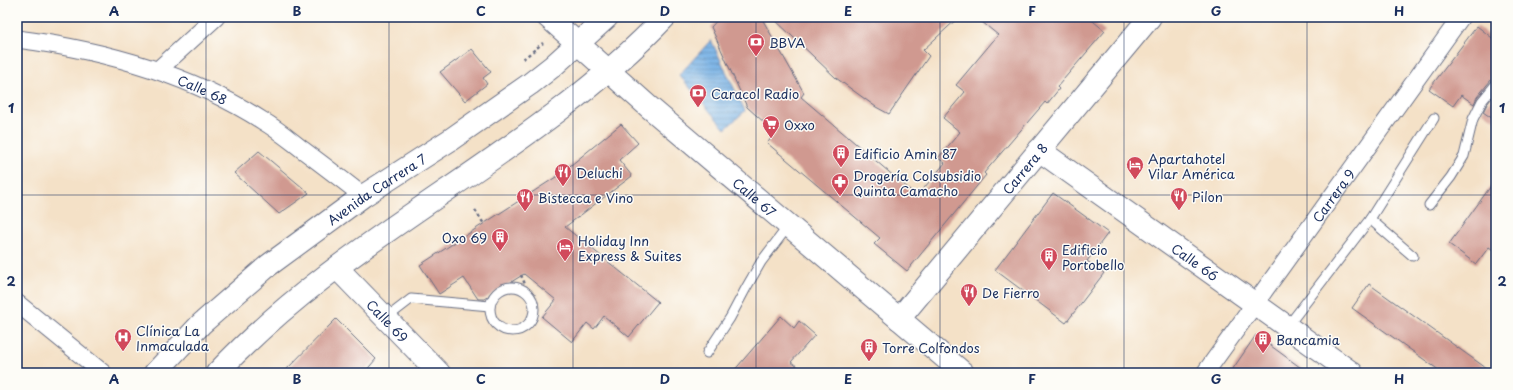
<svg xmlns="http://www.w3.org/2000/svg" width="1513" height="390" font-family="'Playpen Sans',sans-serif">
  <style>
    .water { fill: url(#water-rules); stroke: #476fa1 }
    .building { fill: #d09990 }
    .lines { fill: none; stroke-linecap: round; stroke-linejoin: round }
    .lane-casing { stroke: #676d83; stroke-width: 11 }
    .street-casing { stroke: #676d83; stroke-width: 19 }
    .secondary-casing { stroke: #676d83; stroke-width: 24 }
    .primary-casing { stroke: #676d83; stroke-width: 24 }
    .path { stroke: #676d83; stroke-width: 2.5; stroke-dasharray: 3 3; stroke-linecap: butt }
    .lane { stroke: #fff; stroke-width: 9 }
    .street { stroke: #fff; stroke-width: 17 }
    .secondary { stroke: #fff; stroke-width: 22 }
    .primary { stroke: #fff; stroke-width: 22 }
    .grid { fill: none; stroke: #1b2f5e; stroke-width: 1; stroke-opacity: 0.55 }
    .labels { text-anchor: middle; dominant-baseline: central; stroke-width: 3; stroke-linejoin: round; paint-order: stroke }
    .poi-label { font-size: 13px; fill: #1b2f5e; stroke: #fdfcf7; text-anchor: start }
    .street-label { font-size: 13px; fill: #1b2f5e; stroke: #fdfcf7 }
    .neatline { fill: none; stroke: #1b2f5e; stroke-width: 1.5 }
    .grid-label { font-size: 13px; text-anchor: middle; font-weight: bold; fill: #1b2f5e }
  </style>
  <defs>
    <pattern id="water-rules" width="6" height="5" patternUnits="userSpaceOnUse"><rect width="6" height="5" fill="#73afe4"/><path d="M0 2.5h6" fill="none" stroke="#5e8fbc"/></pattern>
  </defs>
  <rect width="100%" height="100%" fill="#fdfcf7"/>
  <filter id="ink" filterUnits="userSpaceOnUse"><feTurbulence type="fractalNoise" baseFrequency=".025" numOctaves="2"/><feDisplacementMap in="SourceGraphic" scale="8" xChannelSelector="R" yChannelSelector="G"/><feConvolveMatrix kernelMatrix="1 2 1 2 8 2 1 2 1" color-interpolation-filters="sRGB"/></filter>
  <filter id="wash" filterUnits="userSpaceOnUse"><feTurbulence type="fractalNoise" baseFrequency=".012" numOctaves="4" result="noise"/><feDisplacementMap in="SourceGraphic" scale="16" xChannelSelector="R" yChannelSelector="G"/><feGaussianBlur stdDeviation="0.9" result="paint"/><feColorMatrix in="noise" values="0 0 0 0 0 0 0 0 0 0 0 0 0 0 0 0 0 1.4 0 .05"/><feComposite in="paint" operator="in"/></filter>
  <g filter="url(#wash)">
    <rect width="100%" height="100%" fill="#f4e1c7"/>
    <!-- water -->
    <polygon class="water" points="711,40 745,111 725,129 679,75"/>
    <g id="blocks">
      <!-- building -->
      <g class="building">
        <polygon points="720,17 761,17 804,93 801,97 916,195 917,193 919,194 945,163 938,158 960,132 943,118 965,92 956,85 998,35 976,17 1088,17 1105,31 1057,87 1059,89 1047,104 1045,102 984,173 986,175 907,271 874,244 880,238 767,143 776,133 747,107 711,27"/>
        <polygon points="772,17 959,17 923,50 929,56 889,114 876,107 836,78"/>
        <polygon points="1477,26 1496,41 1496,78 1491,80 1477,97 1474,104 1461,95 1453,106 1429,89"/>
        <polygon points="472,49 491,72 483,78 487,84 465,101 440,72"/>
        <polygon points="1496,93 1496,121 1483,112 1487,104"/>
        <polygon points="621,124 638,143 619,160 632,176 565,227 658,302 629,337 604,316 594,329 587,323 572,342 542,317 556,300 524,274 484,299 478,299 464,278 439,294 420,265 559,175"/>
        <polygon points="259,151 309,193 279,214 234,173"/>
        <polygon points="1496,179 1496,252 1489,247 1476,264 1449,244"/>
        <polygon points="1053,193 1108,233 1087,261 1104,273 1066,323 995,270"/>
        <polygon points="1369,284 1493,373 1443,373 1352,308"/>
        <polygon points="781,316 794,328 799,321 815,335 791,362 807,373 732,373"/>
        <polygon points="336,319 376,359 364,373 283,373"/>
        <polygon points="1256,335 1308,373 1230,373"/>
      </g>
    </g>
  </g>
  <g filter="url(#ink)">
    <use href="#blocks" fill-opacity="0" stroke="#676d83" stroke-width="1"/>
    <g class="lines">
      <defs>
        <g id="lane">
          <polyline points="1429,205 1451,177 1464,156 1473,119 1482,101 1496,84"/>
          <polyline points="1370,219 1434,118"/>
          <circle cx="512" cy="309" r="22"/>
          <polyline points="385,319 411,299 490,306"/>
          <polyline points="1287,327 1370,219 1413,256"/>
          <polyline points="707,353 730,318 746,288 761,262 789,225"/>
        </g>
        <g id="street">
          <path id="s1" d="M17,39C103,50 190,74 263,121C277,129 290,140 303,150C323,165 343,180 363,196"/>
          <polyline points="158,70 216,17"/>
          <polyline points="17,303 103,373"/>
          <path id="s2" d="M1205,373L1461,17"/>
        </g>
        <g id="secondary">
          <path id="s3" d="M548,17L649,107L963,373"/>
          <path id="s4" d="M1039,150L1352,373"/>
          <path id="s5" d="M337,268L439,373"/>
          <path id="s6" d="M899,319L1150,17"/>
        </g>
        <g id="primary">
          <path id="s7" d="M155,373L201,324L269,265L363,196L450,140L530,84L553,66L607,17"/>
          <path d="M217,373C348,232 533,156 665,17"/>
        </g>
      </defs>
      <!-- lane casing -->
      <use href="#lane" class="lane-casing"/>
      <!-- street casing -->
      <use href="#street" class="street-casing"/>
      <!-- secondary casing -->
      <use href="#secondary" class="secondary-casing"/>
      <!-- primary casing -->
      <use href="#primary" class="primary-casing"/>
      <!-- path -->
      <g class="path">
        <polyline points="523,59 543,43"/>
        <polyline points="475,210 484,224"/>
        <polyline points="521,275 532,300"/>
      </g>
      <!-- lane -->
      <use href="#lane" class="lane"/>
      <!-- street -->
      <use href="#street" class="street"/>
      <!-- secondary -->
      <use href="#secondary" class="secondary"/>
      <!-- primary -->
      <use href="#primary" class="primary"/>
    </g>
  </g>
  <!-- grid -->
  <path class="grid" d="M206,17V373M389,17V373M573,17V373M756,17V373M940,17V373M1124,17V373M1307,17V373M17,195H1496"/>
  <!-- icons -->
  <defs>
    <symbol id="bank-pin" viewBox="-11 -11 22 30"><path d="M0 17L-7.5 6A9.5 9.5 0 1 1 7.5 6Z" fill="#d1495b" stroke="#fdfcf7"/><path d="M-6-4H6V4H-6ZM0-2.3a2.3 2.3 0 1 0 0 4.6a2.3 2.3 0 1 0 0-4.6Z" fill="#fff"/></symbol>
    <symbol id="supermarket-pin" viewBox="-11 -11 22 30"><path d="M0 17L-7.5 6A9.5 9.5 0 1 1 7.5 6Z" fill="#d1495b" stroke="#fdfcf7"/><path d="M-6-5.5h2.5l.6 2H6L4.5 2H-2.5L-4.4-4H-6ZM-1.5 3.2a1.3 1.3 0 1 0 .1 0ZM3 3.2a1.3 1.3 0 1 0 .1 0Z" fill="#fff"/></symbol>
    <symbol id="building-pin" viewBox="-11 -11 22 30"><path d="M0 17L-7.5 6A9.5 9.5 0 1 1 7.5 6Z" fill="#d1495b" stroke="#fdfcf7"/><path d="M-4-6H4V6H1V3H-1V6H-4ZM-2.5-4.3h1.7v1.8h-1.7ZM.8-4.3h1.7v1.8H.8ZM-2.5-1h1.7V.8h-1.7ZM.8-1h1.7V.8H.8Z" fill="#fff"/></symbol>
    <symbol id="hotel-pin" viewBox="-11 -11 22 30"><path d="M0 17L-7.5 6A9.5 9.5 0 1 1 7.5 6Z" fill="#d1495b" stroke="#fdfcf7"/><path d="M-6-4.5h1.5V1H6V5H4.5V3h-9V5H-6ZM-4 0a1.8 1.8 0 1 1 3.6 0ZM.5 0V-2.5h3Q6-2.5 6 0Z" fill="#fff"/></symbol>
    <symbol id="restaurant-pin" viewBox="-11 -11 22 30"><path d="M0 17L-7.5 6A9.5 9.5 0 1 1 7.5 6Z" fill="#d1495b" stroke="#fdfcf7"/><path d="M-5-6h1v4h1v-4h1v4h1v-4h1v5L-1.5 .5V6h-2V.5L-5-1ZM5-6V6H3V1.5H1.5Q1.5-4 5-6Z" fill="#fff"/></symbol>
    <symbol id="pharmacy-pin" viewBox="-11 -11 22 30"><path d="M0 17L-7.5 6A9.5 9.5 0 1 1 7.5 6Z" fill="#d1495b" stroke="#fdfcf7"/><path d="M-2-6h4v4h4v4h-4v4h-4v-4h-4v-4h4Z" fill="#fff"/></symbol>
    <symbol id="hospital-pin" viewBox="-11 -11 22 30"><path d="M0 17L-7.5 6A9.5 9.5 0 1 1 7.5 6Z" fill="#d1495b" stroke="#fdfcf7"/><path d="M-5-5h3v3.5h4V-5h3V5h-3V1.5h-4V5h-3Z" fill="#fff"/></symbol>
  </defs>
  <g fill-rule="evenodd">
    <use href="#bank-pin" x="746" y="32" width="20" height="27"/>
    <use href="#bank-pin" x="688" y="83" width="20" height="27"/>
    <use href="#supermarket-pin" x="761" y="114" width="20" height="27"/>
    <use href="#building-pin" x="831" y="143" width="20" height="27"/>
    <use href="#hotel-pin" x="1125" y="155" width="20" height="27"/>
    <use href="#restaurant-pin" x="553" y="162" width="20" height="27"/>
    <use href="#pharmacy-pin" x="830" y="172" width="20" height="27"/>
    <use href="#restaurant-pin" x="1169" y="186" width="20" height="27"/>
    <use href="#restaurant-pin" x="515" y="187" width="20" height="27"/>
    <use href="#building-pin" x="490" y="227" width="20" height="27"/>
    <use href="#hotel-pin" x="555" y="237" width="20" height="27"/>
    <use href="#building-pin" x="1039" y="246" width="20" height="27"/>
    <use href="#restaurant-pin" x="959" y="282" width="20" height="27"/>
    <use href="#hospital-pin" x="113" y="327" width="20" height="27"/>
    <use href="#building-pin" x="1253" y="329" width="20" height="27"/>
    <use href="#building-pin" x="859" y="337" width="20" height="27"/>
  </g>
  <g class="labels">
    <!-- poi labels -->
    <g class="poi-label">
      <text x="769" y="42">BBVA</text>
      <text x="711" y="93">Caracol Radio</text>
      <text x="784" y="124">Oxxo</text>
      <text x="854" y="153">Edificio Amin 87</text>
      <text x="1148" y="158">Apartahotel<tspan x="1148" dy="15">Vilar América</tspan></text>
      <text x="576" y="172">Deluchi</text>
      <text x="853" y="175">Drogería Colsubsidio<tspan x="853" dy="15">Quinta Camacho</tspan></text>
      <text x="1192" y="196">Pilon</text>
      <text x="538" y="197">Bistecca e Vino</text>
      <text x="487" y="237" text-anchor="end">Oxo 69</text>
      <text x="578" y="240">Holiday Inn<tspan x="578" dy="15">Express &amp; Suites</tspan></text>
      <text x="1062" y="249">Edificio<tspan x="1062" dy="15">Portobello</tspan></text>
      <text x="982" y="292">De Fierro</text>
      <text x="136" y="330">Clínica La<tspan x="136" dy="15">Inmaculada</tspan></text>
      <text x="1276" y="339">Bancamia</text>
      <text x="882" y="347">Torre Colfondos</text>
    </g>
    <!-- street labels -->
    <g class="street-label">
      <text stroke="none"><textPath href="#s1" startOffset="193">Calle 68</textPath></text>
      <text stroke="none"><textPath href="#s6" startOffset="196">Carrera 8</textPath></text>
      <text stroke="none"><textPath href="#s7" startOffset="289">Avenida Carrera 7</textPath></text>
      <text stroke="none"><textPath href="#s2" startOffset="219">Carrera 9</textPath></text>
      <text stroke="none"><textPath href="#s3" startOffset="274">Calle 67</textPath></text>
      <text stroke="none"><textPath href="#s4" startOffset="192">Calle 66</textPath></text>
      <text stroke="none"><textPath href="#s5" startOffset="73">Calle 69</textPath></text>
    </g>
  </g>
  <!-- margin -->
  <rect width="1513" height="390" fill="none" stroke="#fdfcf7" stroke-width="44"/>
  <rect x="22" y="22" width="1469" height="346" class="neatline"/>
  <g class="grid-label">
    <text x="114" y="16">A</text>
    <text x="297" y="16">B</text>
    <text x="481" y="16">C</text>
    <text x="665" y="16">D</text>
    <text x="848" y="16">E</text>
    <text x="1032" y="16">F</text>
    <text x="1216" y="16">G</text>
    <text x="1399" y="16">H</text>
    <text x="11" y="113">1</text>
    <text x="1502" y="113">1</text>
    <text x="11" y="286">2</text>
    <text x="1502" y="286">2</text>
    <text x="114" y="384">A</text>
    <text x="297" y="384">B</text>
    <text x="481" y="384">C</text>
    <text x="665" y="384">D</text>
    <text x="848" y="384">E</text>
    <text x="1032" y="384">F</text>
    <text x="1216" y="384">G</text>
    <text x="1399" y="384">H</text>
  </g>
</svg>
